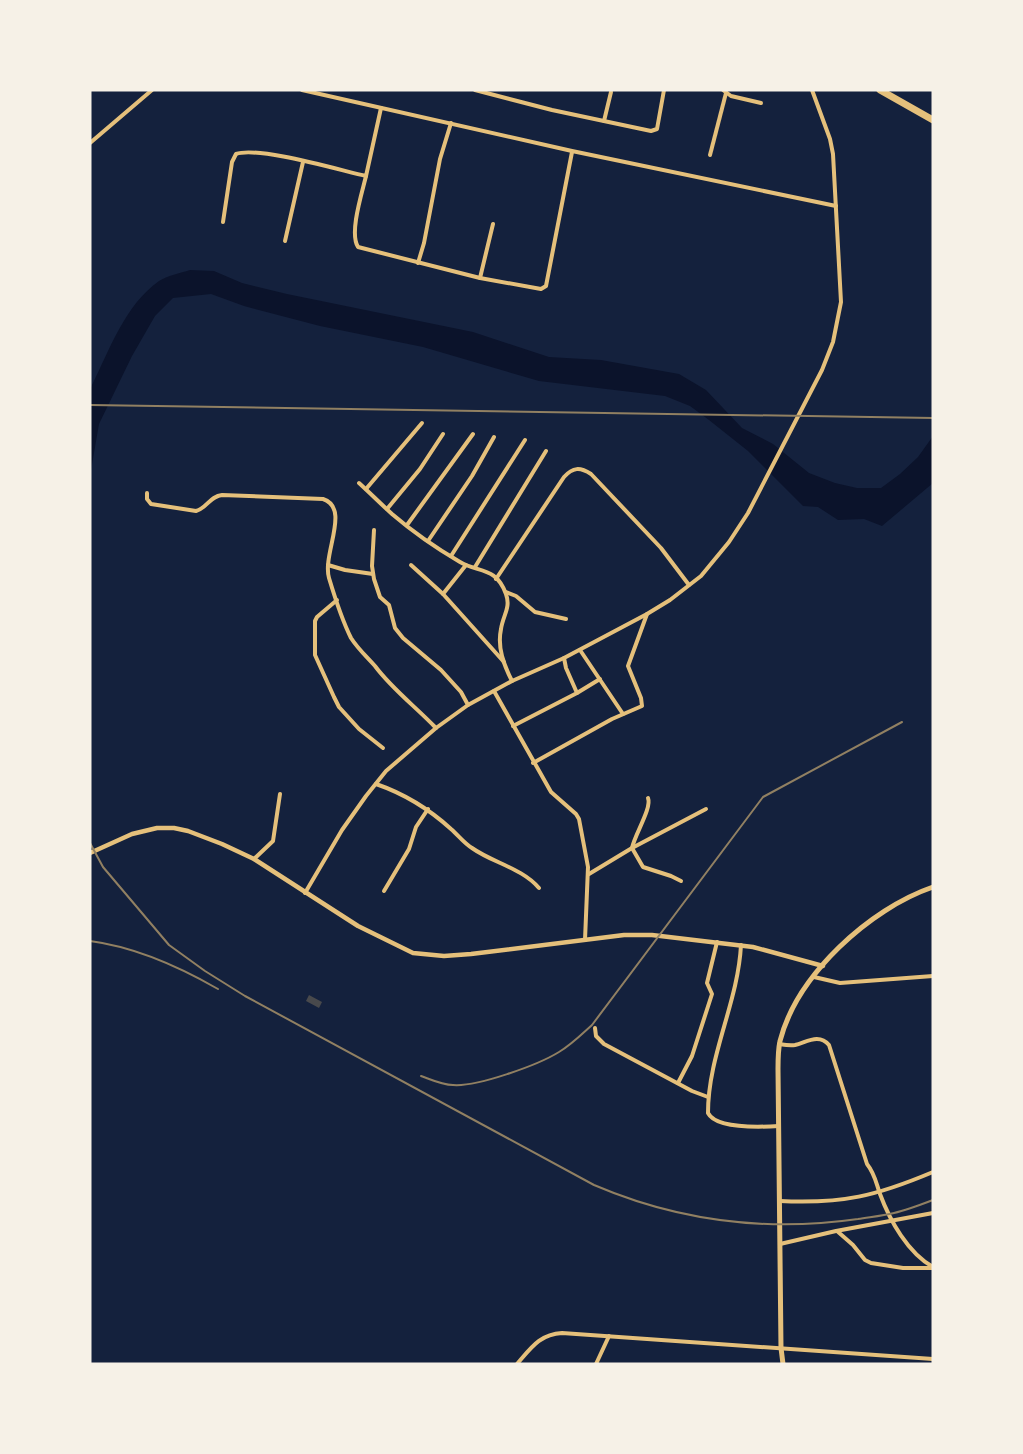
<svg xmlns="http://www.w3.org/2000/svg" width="1023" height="1454" font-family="'Exo 2',sans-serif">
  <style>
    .water { fill: #0b132b }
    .building { fill: #48494c }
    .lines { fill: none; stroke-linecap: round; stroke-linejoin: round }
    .minor { stroke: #e5c07b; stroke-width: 4 }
    .tertiary { stroke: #e5c07b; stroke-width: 4.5 }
    .secondary { stroke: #e5c07b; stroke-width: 5 }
    .trunk { stroke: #e5c07b; stroke-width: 7 }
    .rail { stroke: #918062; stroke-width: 2 }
  </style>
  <rect width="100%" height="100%" fill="#14213d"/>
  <!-- water -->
  <path class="water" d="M190,270L214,271L242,283L287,294L473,332L549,357L601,360L679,374L706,390L742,428L773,444L809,473L835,483L857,488H881L900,474L918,457L933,436V483L882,526L864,519L838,520L818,507L803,506L748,451L709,420L690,406L665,396L539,381L423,347L320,326L244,306L211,294L173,298L155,316L132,356L99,424L90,476V390L92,385C110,349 125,305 159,281C167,276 180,273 190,270Z"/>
  <!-- building -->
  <polygon class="building" points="309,995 322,1002 319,1008 306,1001"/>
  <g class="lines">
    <!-- minor -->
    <g class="minor">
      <polyline points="302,90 572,151 836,206"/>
      <polyline points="475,90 552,110 651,131 657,129 664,90"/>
      <polyline points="723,90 731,96 761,103"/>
      <polyline points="604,121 611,92"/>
      <polyline points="90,143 152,90"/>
      <polyline points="710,155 726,93"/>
      <path d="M366,176C362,193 349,233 358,247L480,278L541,289L546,286L572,152"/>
      <path d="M223,222L232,162L236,154C258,146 339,170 366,176L381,108"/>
      <polyline points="285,241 303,162"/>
      <polyline points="418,263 424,243 440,159 451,123"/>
      <polyline points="480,278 493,224"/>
      <path d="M359,483C370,493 381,504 392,514C413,532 436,548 460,562C478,573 496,566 506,594C511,608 503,615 501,629C497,648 504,665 512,681"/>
      <polyline points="366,489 422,423"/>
      <path d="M147,493V499L151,504L196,511C207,508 210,496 222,495L323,499C351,508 322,554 329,578C335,598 342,620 351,638C358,649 367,657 375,666C392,689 416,707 436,728"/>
      <polyline points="387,509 420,469 443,434"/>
      <polyline points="407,525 473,434"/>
      <polyline points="374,530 372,566 374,579 380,597 389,605 395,628 403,638 441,670 461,692 468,705"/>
      <polyline points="428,541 472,476 494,437"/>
      <polyline points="451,556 525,440"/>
      <polyline points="328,565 345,570 373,574"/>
      <polyline points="411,565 443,594"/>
      <polyline points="466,565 443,594 504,662"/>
      <polyline points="475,567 546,451"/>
      <path d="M496,579L564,477C573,467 580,467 591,474L661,548L689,585"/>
      <polyline points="506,592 516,596 535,612 566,619"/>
      <polyline points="337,600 317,617 315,621 315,655 334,697 339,707 359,729 383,748"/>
      <polyline points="580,650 623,714"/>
      <polyline points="494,691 551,792 576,814 579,819 588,867 585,940"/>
      <polyline points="577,693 600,679"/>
      <polyline points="513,726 577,693 566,668 564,658"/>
      <polyline points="533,763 612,719 642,706 641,698 628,666 647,614"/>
      <path d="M376,784C405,794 428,808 451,829C458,835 464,843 472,848C493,863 522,868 539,888"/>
      <path d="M648,798C652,808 635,834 632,848L643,867L671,876L681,881"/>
      <polyline points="254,859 273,841 280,794"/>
      <polyline points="589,874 632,848 706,809"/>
      <polyline points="384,891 409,849 416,827 428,809"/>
      <polyline points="305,893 342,830 366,796 386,771 436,728 468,705 512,681 564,658 647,614 670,600 701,576 729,542 748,513 822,370 833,342 841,302 833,154 830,139 812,90"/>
      <path d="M741,945C738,1003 708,1055 708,1113C716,1129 762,1127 779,1126"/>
      <polyline points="814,977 840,983 933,976"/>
      <polyline points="595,1028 596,1036 604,1044 692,1091 708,1097"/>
      <path d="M779,1044C785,1045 790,1046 795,1045C807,1042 819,1033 829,1045L867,1164C875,1174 876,1183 880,1194C890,1221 908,1253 933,1267"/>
      <polyline points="678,1083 692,1056 712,994 707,983 717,942"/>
      <path d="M780,1201C843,1204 876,1196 933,1172"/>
      <polyline points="837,1231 853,1245 865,1260 871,1263 903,1268 933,1268"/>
      <polyline points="780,1244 836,1231 933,1213"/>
      <path d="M517,1364C531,1348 540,1334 562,1333L933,1359"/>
      <polyline points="596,1364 609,1336"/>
    </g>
    <!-- tertiary -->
    <polyline class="tertiary" points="90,853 132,834 157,828 174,828 188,831 222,844 254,859 358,926 413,953 444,956 471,954 624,935 652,935 753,947 823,966"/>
    <!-- secondary -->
    <path class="secondary" d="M783,1364L781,1348L778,1069C778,1060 778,1050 780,1041C797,975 869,909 933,887"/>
    <!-- trunk -->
    <polyline class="trunk" points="880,90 933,120"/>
    <!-- rail -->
    <g class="rail">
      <polyline points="90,405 933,418"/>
      <path d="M90,843L103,867L169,945L205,971L245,996L594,1185C678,1221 767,1232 858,1219C870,1217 882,1216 894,1213C907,1210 920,1205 933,1200"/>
      <path d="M90,941C136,947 178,966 218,989"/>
      <path d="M421,1076C432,1080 442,1085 453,1085C477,1087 538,1065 559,1052C571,1045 582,1034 592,1025L763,797L902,722"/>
    </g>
  </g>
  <!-- border -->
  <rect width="1023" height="1454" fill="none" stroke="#f6f1e7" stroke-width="183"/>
</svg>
